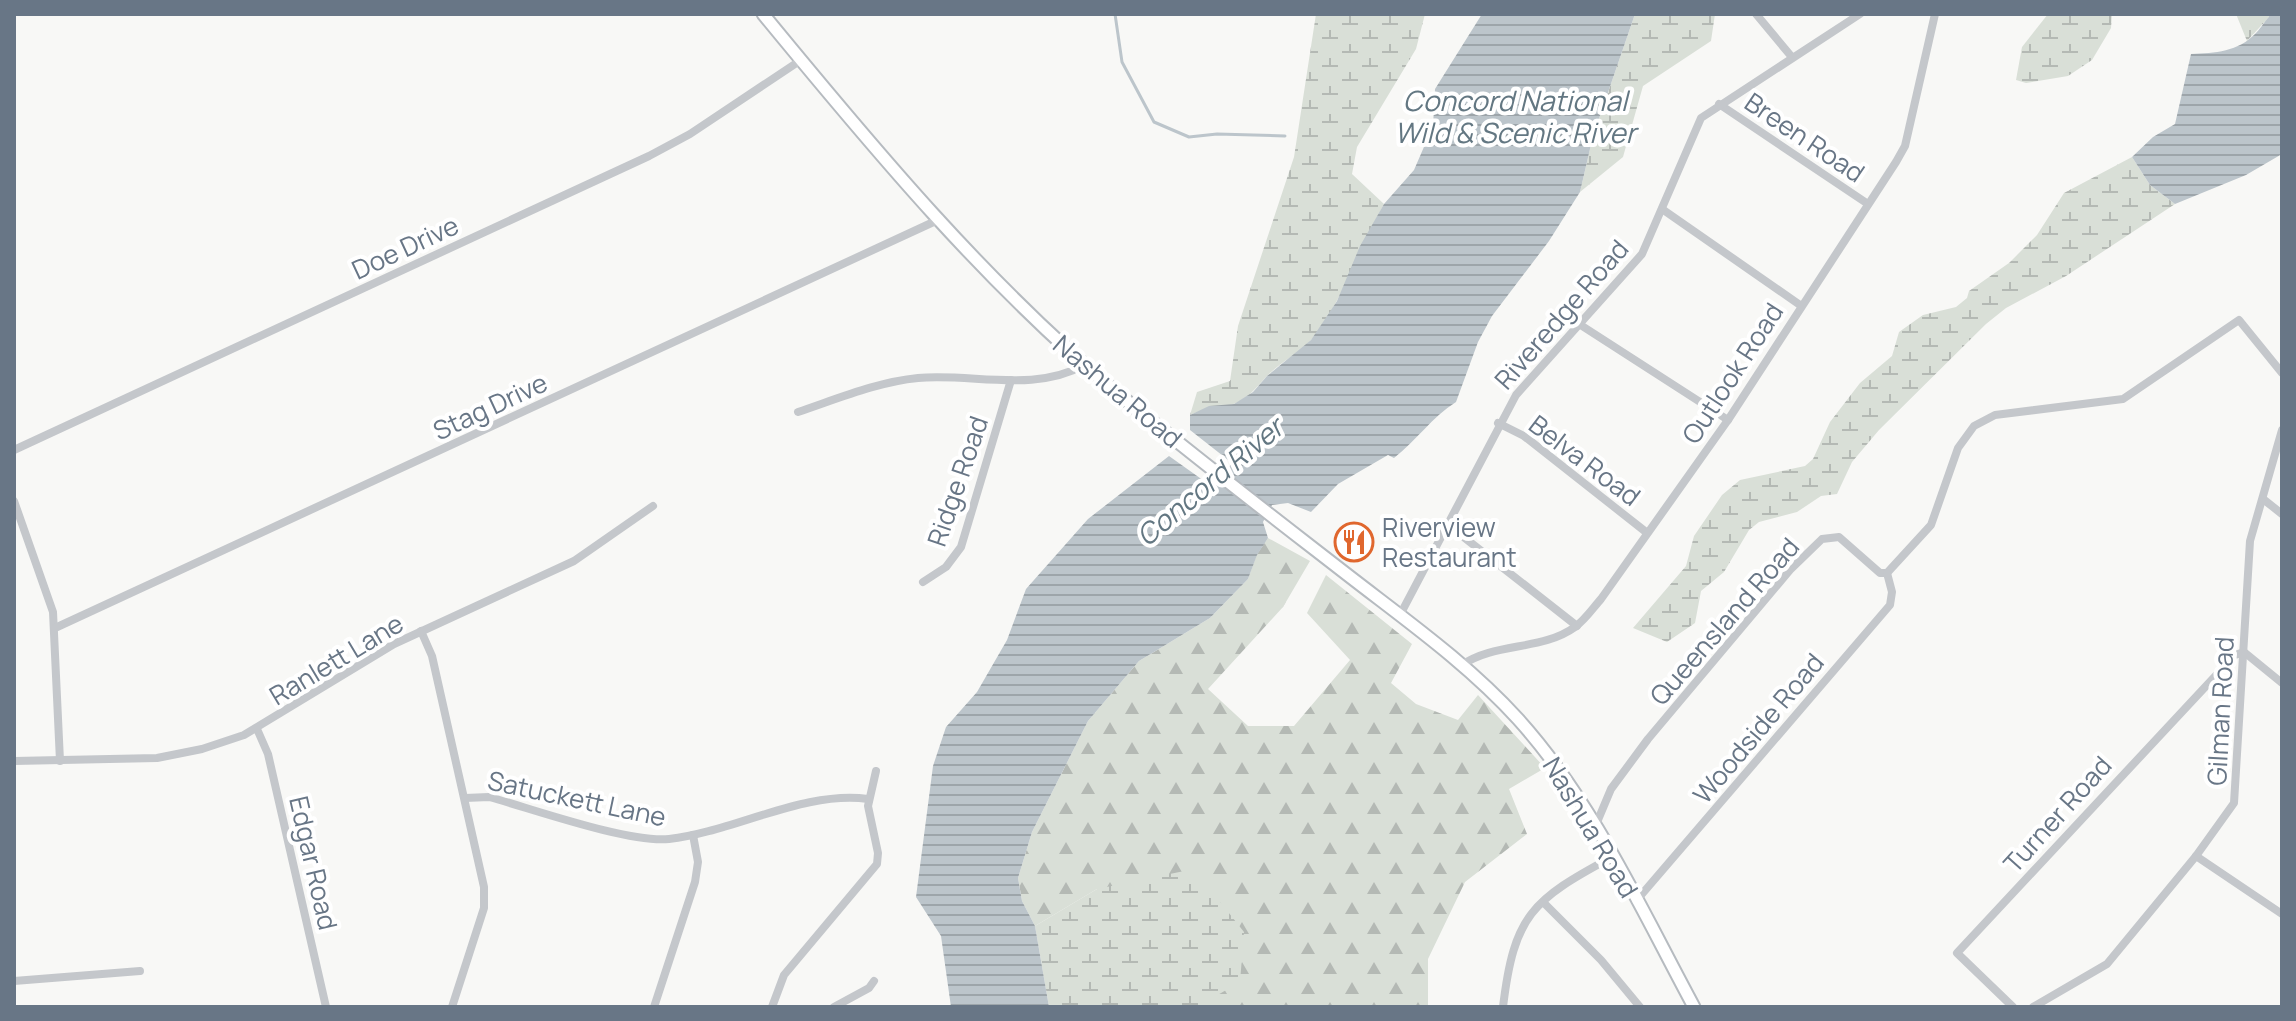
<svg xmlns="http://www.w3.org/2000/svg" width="2296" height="1021" font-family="Manrope,sans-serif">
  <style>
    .forest { fill: url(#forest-firs) }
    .wetland { fill: url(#wetland-marsh) }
    .water { fill: url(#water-rules) }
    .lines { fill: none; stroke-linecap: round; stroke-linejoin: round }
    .stream { stroke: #bcc5cb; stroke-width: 3 }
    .secondary-casing { stroke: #b6bbc0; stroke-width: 15 }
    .street { stroke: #c4c7cb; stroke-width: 8 }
    .secondary { stroke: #fff; stroke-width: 11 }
    .labels { text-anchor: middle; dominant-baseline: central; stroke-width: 8; stroke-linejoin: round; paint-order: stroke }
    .street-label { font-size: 26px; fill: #687686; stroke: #fff }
    .poi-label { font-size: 26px; fill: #687686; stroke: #fff; text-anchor: start }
    .water-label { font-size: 28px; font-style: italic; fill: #637782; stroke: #fff }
  </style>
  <defs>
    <pattern id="forest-firs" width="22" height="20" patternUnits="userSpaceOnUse" patternTransform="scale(2)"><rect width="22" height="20" fill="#d9dfd7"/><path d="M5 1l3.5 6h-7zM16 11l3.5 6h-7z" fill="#b4b9b4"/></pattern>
    <pattern id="wetland-marsh" width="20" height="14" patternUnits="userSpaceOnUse" patternTransform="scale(2)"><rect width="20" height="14" fill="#d9dfd7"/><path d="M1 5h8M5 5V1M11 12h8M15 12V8" fill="none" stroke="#b4b9b4"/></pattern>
    <pattern id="water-rules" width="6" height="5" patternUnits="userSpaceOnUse" patternTransform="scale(2)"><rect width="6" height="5" fill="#bcc5cb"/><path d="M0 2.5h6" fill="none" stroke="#9da5aa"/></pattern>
  </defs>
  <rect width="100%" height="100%" fill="#f8f8f6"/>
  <!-- forest -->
  <polygon class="forest" points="1268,538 1310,561 1283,607 1208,689 1248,726 1294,726 1350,660 1307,613 1326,575 1412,644 1391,683 1416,704 1458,720 1478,695 1545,768 1509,789 1527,834 1465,882 1428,959 1428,1007 1209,1007 1209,1000 1097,889 1035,926 1022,901 1018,878 1032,832 1088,721 1139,661 1210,618 1248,579 1257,554"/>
  <!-- wetland -->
  <g class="wetland">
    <path d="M1316,14H1425L1416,49L1357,147L1352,174L1384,204C1361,245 1340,307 1311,340C1299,353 1281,362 1268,375C1258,385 1250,397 1236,403C1222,409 1209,406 1190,415L1197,392L1230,381L1238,326L1294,157Z"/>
    <polygon points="1635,14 1715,14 1711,41 1643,86 1623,157 1580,192 1593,136"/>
    <polygon points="2048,14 2112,14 2111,28 2092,60 2068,76 2026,83 2016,80 2022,47"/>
    <polygon points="2236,14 2272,14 2247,41"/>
    <polygon points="2132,157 2150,185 2175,204 2066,276 2006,308 1986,324 1879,430 1852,462 1837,494 1821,496 1797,512 1759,522 1749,530 1724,572 1701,591 1695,623 1667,642 1633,628 1686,566 1694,536 1722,495 1740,480 1805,466 1813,459 1830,422 1860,383 1892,356 1899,332 1923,315 1956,307 1967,298 1969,291 2009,263 2037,235 2064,193"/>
    <polygon points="1194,869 1244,932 1240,982 1209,1000 1209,1007 1049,1007 1035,926 1097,889"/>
  </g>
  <!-- water -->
  <g class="water">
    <path d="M1482,14H1635L1593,136L1580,192L1549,241L1492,316L1478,342L1456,402C1432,417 1417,440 1394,458L1388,455L1338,484L1311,512L1288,503L1272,505L1263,522L1268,538L1257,555L1248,579L1210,618L1139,661L1088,721L1032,832L1018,878L1022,901L1035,926L1049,1007H951L941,936L916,897L933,766L946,727L977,692L1007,640L1026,589L1088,519L1169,456L1214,488L1232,463L1190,430V415L1209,406L1234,404L1253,392L1267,376L1311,340L1337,301L1360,246L1384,204L1414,170L1433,126L1435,89Z"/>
    <path d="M2272,14H2282V154L2246,175L2175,204L2150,185L2132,157L2153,137L2175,124L2191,54C2215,53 2238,52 2256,33C2262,27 2265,20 2272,14Z"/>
  </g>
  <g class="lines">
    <!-- stream -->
    <polyline class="stream" points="1115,14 1122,62 1154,122 1189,137 1217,134 1285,136"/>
    <defs>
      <path id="secondary" d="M763,14C873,148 987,285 1121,396C1196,458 1273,517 1349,576C1407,621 1468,664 1518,719C1593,802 1641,909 1694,1007"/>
    </defs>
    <!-- secondary casing -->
    <use href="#secondary" class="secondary-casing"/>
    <!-- street -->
    <g class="street">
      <polyline points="1756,14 1791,56"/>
      <polyline points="1719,104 1868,204"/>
      <polyline points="1662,209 1800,305"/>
      <polyline points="1579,324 1728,420"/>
      <path d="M798,412C837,399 877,382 918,378C972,373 1034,393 1084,365"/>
      <polyline points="1498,423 1524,436 1646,532"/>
      <polyline points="14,450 649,156 690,134 801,60"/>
      <polyline points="2263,499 2282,514"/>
      <polyline points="14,501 53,612 60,761"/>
      <polyline points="1447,524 1577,626"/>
      <polyline points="1887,573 1931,525 1958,448 1974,426 1995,415 2123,399 2239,320 2282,373"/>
      <polyline points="923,582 946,567 961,547 1011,380"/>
      <polyline points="1400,615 1516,395 1642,254 1701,118 1860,14"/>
      <polyline points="55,628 940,219"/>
      <polyline points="421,631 432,656 484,887 484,908 452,1007"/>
      <path d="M1462,665C1495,642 1542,651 1575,627C1585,620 1593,608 1601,599L1728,420L1896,162L1905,146L1935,14"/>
      <polyline points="257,729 268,754 326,1007"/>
      <polyline points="14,761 157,758 202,749 244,735 394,644 574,561 653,506"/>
      <path d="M465,798L489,797C533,809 628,843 669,839C733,832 805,790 868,799"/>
      <polyline points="1595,827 1611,789 1648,739 1790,570 1822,539 1839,537 1880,573 1887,573"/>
      <polyline points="2196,856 2282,914"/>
      <polyline points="1636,901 1890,605 1892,592 1887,573"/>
      <polyline points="1543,902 1601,960 1640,1007"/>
      <polyline points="14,981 140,971"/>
      <polyline points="654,1007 695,882 698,862 693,835"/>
      <polyline points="772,1007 784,975 877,864 878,853 868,806 876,771"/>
      <polyline points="834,1007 869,988 874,981"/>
      <path d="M1503,1007C1514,915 1532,900 1612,857"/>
      <polyline points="2013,1007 1957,953 2235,655 2244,652 2282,683"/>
      <polyline points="2033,1007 2107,964 2196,856 2234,803 2250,541 2282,430"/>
    </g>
    <!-- secondary -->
    <use href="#secondary" class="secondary"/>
  </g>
  <!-- icons -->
  <defs>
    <symbol id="restaurant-ring" viewBox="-11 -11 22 22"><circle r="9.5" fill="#fff" stroke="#e0672e" stroke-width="1.5"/><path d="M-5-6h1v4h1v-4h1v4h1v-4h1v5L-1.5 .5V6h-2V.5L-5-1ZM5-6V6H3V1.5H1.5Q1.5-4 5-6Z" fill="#e0672e"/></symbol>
  </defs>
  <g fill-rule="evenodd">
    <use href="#restaurant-ring" x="1332" y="520" width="44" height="44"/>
  </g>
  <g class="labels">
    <!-- street labels -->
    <g class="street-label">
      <text transform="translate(1805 137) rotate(34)">Breen Road</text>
      <text transform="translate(405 247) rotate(-25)">Doe Drive</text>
      <text transform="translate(1561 314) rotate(-49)">Riveredge Road</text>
      <text transform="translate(1732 373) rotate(-57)">Outlook Road</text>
      <text transform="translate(1118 391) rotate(40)">Nashua Road</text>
      <text transform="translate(490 406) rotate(-25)">Stag Drive</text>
      <text transform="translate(1585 460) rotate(37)">Belva Road</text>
      <text transform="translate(957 481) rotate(-71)">Ridge Road</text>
      <text transform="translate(1724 621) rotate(-49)">Queensland Road</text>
      <text transform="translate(336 659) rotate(-31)">Ranlett Lane</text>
      <text transform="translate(2220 711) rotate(-87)">Gilman Road</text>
      <text transform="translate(1758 728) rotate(-50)">Woodside Road</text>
      <text transform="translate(577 798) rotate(12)">Satuckett Lane</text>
      <text transform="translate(2057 814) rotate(-48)">Turner Road</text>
      <text transform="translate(1591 827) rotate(59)">Nashua Road</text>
      <text transform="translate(314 863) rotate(77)">Edgar Road</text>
    </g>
    <!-- poi labels -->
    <g class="poi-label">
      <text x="1382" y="527">Riverview<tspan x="1382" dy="30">Restaurant</tspan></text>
    </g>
    <!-- water labels -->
    <g class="water-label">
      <text x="1515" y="100">Concord National<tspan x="1515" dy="32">Wild &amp; Scenic River</tspan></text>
      <text transform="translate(1209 481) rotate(-40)">Concord River</text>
    </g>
  </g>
  <!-- border -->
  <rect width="2296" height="1021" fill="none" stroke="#687686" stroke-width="32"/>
</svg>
